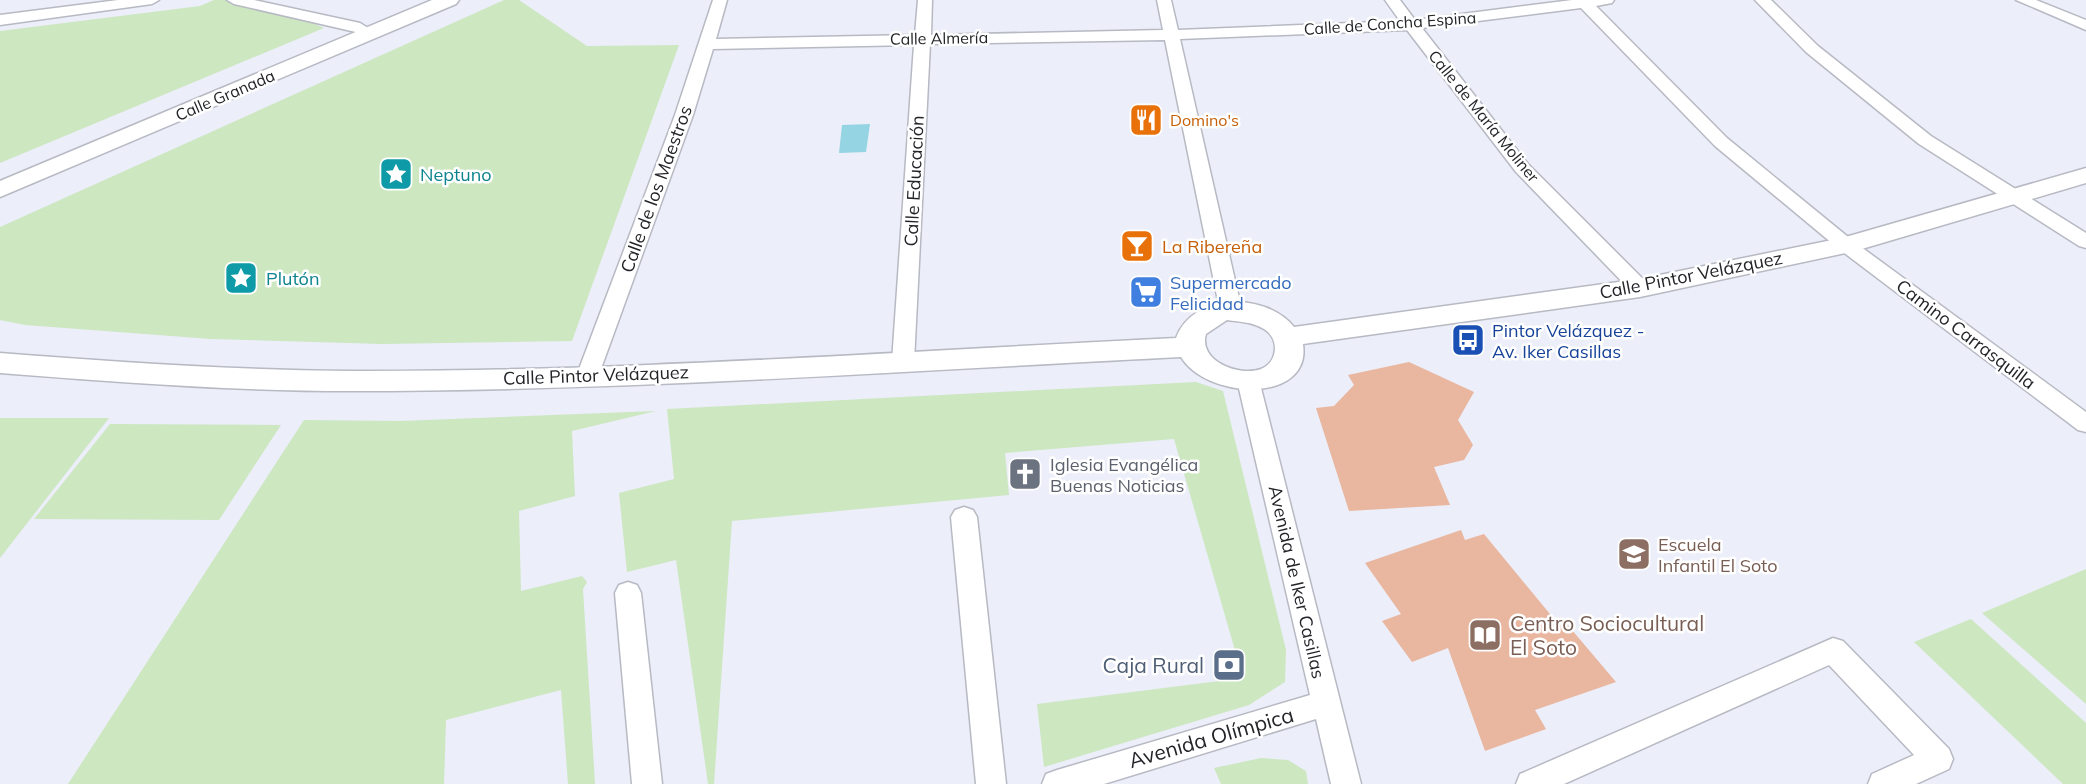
<svg xmlns="http://www.w3.org/2000/svg" width="2086" height="784" font-family="Mulish,sans-serif">
  <style>
    .green { fill: #cde7c1 }
    .water { fill: #95d4e2 }
    .building { fill: #e9b69f }
    .lines { fill: none; stroke-linecap: round; stroke-linejoin: round }
    .minor-casing { stroke: #b7b9c3; stroke-width: 3 }
    .tertiary-casing { stroke: #b7b9c3; stroke-width: 3 }
    .minor { fill: #fff; fill-rule: evenodd }
    .tertiary { fill: #fff; fill-rule: evenodd }
    .labels { text-anchor: middle; dominant-baseline: central; stroke-width: 5; stroke-linejoin: round; paint-order: stroke }
    .far-street-label { font-size: 16px; fill: #232428; stroke: #fff }
    .far-food-label { font-size: 16px; fill: #c56008; stroke: #fff; text-anchor: start }
    .culture-label { font-size: 18px; fill: #0d838f; stroke: #fff; text-anchor: start }
    .street-label { font-size: 18px; fill: #232428; stroke: #fff }
    .food-label { font-size: 18px; fill: #c56008; stroke: #fff; text-anchor: start }
    .shop-label { font-size: 18px; fill: #366cbe; stroke: #fff; text-anchor: start }
    .transit-label { font-size: 18px; fill: #164399; stroke: #fff; text-anchor: start }
    .worship-label { font-size: 18px; fill: #5b616d; stroke: #fff; text-anchor: start }
    .education-label { font-size: 18px; fill: #785e54; stroke: #fff; text-anchor: start }
    .near-education-label { font-size: 21px; fill: #785e54; stroke: #fff; text-anchor: start }
    .near-service-label { font-size: 21px; fill: #4e5e75; stroke: #fff; text-anchor: end }
    .near-street-label { font-size: 21px; fill: #232428; stroke: #fff }
  </style>
  <rect width="100%" height="100%" fill="#eceef9"/>
  <!-- green -->
  <g class="green">
    <polygon points="214,0 259,0 324,28 0,163 0,31 200,6"/>
    <polygon points="504,0 519,0 587,46 679,45 572,341 382,344 211,339 25,325 0,320 0,227"/>
    <polygon points="1196,382 1223,391 1286,650 1285,682 1249,705 1044,767 1037,704 1243,678 1174,439 1005,453 1009,495 732,521 714,784 708,784 676,560 627,572 619,493 674,479 667,409"/>
    <polygon points="656,411 572,431 575,496 519,511 521,591 582,576 587,582 583,589 595,784 568,784 561,690 446,720 444,784 68,784 304,420 400,421"/>
    <polygon points="0,418 109,418 0,558"/>
    <polygon points="110,424 281,425 219,520 34,519"/>
    <polygon points="2086,569 2086,704 1982,613"/>
    <polygon points="1971,619 2086,723 2086,784 2063,784 1914,642"/>
    <polygon points="1261,758 1288,760 1306,771 1308,784 1221,784 1214,768"/>
  </g>
  <!-- water -->
  <polygon class="water" points="870,124 866,152 839,153 842,125"/>
  <!-- building -->
  <g class="building">
    <polygon points="1409,362 1474,392 1458,420 1473,445 1464,460 1434,467 1450,505 1349,511 1316,408 1334,406 1354,385 1348,375"/>
    <polygon points="1461,530 1465,540 1484,534 1559,625 1566,623 1616,682 1535,710 1546,729 1485,751 1448,648 1412,662 1382,621 1401,614 1365,563"/>
  </g>
  <g class="lines">
    <defs>
      <g id="minor">
        <polygon points="118,0 159,0 152,4 0,25 0,15"/>
        <polygon points="227,0 254,0 360,23 368,28 360,33 234,4"/>
        <polygon points="713,0 727,0 716,39 915,35 918,0 932,0 931,35 1163,30 1157,0 1171,0 1178,30 1400,21 1385,0 1400,0 1415,20 1572,0 1614,0 1612,3 1596,6 1727,138 1853,241 2086,412 2086,432 2078,430 1839,249 1715,146 1581,8 1422,28 1528,164 1647,283 1650,288 1647,293 1633,293 1516,172 1407,30 1180,39 1242,311 1238,316 1224,316 1220,311 1165,40 930,44 914,362 911,367 903,370 895,367 892,362 914,45 713,49 693,115 598,377 595,383 587,385 579,383 576,377 675,115"/>
        <polygon points="1755,0 1771,0 1818,46 1931,136 2086,233 2086,248 2079,246 1919,144 1806,52"/>
        <polygon points="2016,0 2036,0 2086,20 2086,30"/>
        <polygon points="1248,372 1256,374 1259,380 1361,784 1331,784 1316,719 1104,784 1042,784 1046,774 1057,770 1310,695 1237,380 1240,374"/>
        <polygon points="964,507 973,510 977,517 1006,784 976,784 951,517 955,510"/>
        <polygon points="628,582 637,585 641,593 662,784 632,784 615,593 619,585"/>
        <polygon points="1833,638 1843,641 1949,749 1953,759 1949,769 1916,784 1868,784 1872,774 1914,755 1829,665 1564,784 1516,784 1520,774"/>
      </g>
      <g id="tertiary">
        <polygon points="432,0 459,0 456,4 0,197 0,181"/>
        <path d="M2086,168V183L1855,251L1640,297L1303,344C1312,404 1207,400 1181,357C904,371 627,391 350,391C233,391 117,382 0,373V353C116,362 232,370 349,371C624,372 901,351 1176,338C1193,292 1266,292 1294,327L1640,279L1842,238ZM1227,320C1240,322 1253,322 1264,329C1280,339 1278,362 1261,369C1239,377 1198,361 1206,334Z"/>
      </g>
    </defs>
    <!-- minor casing -->
    <use href="#minor" class="minor-casing"/>
    <!-- tertiary casing -->
    <use href="#tertiary" class="tertiary-casing"/>
    <!-- minor -->
    <use href="#minor" class="minor"/>
    <!-- tertiary -->
    <use href="#tertiary" class="tertiary"/>
  </g>
  <!-- icons -->
  <defs>
    <symbol id="restaurant-square" viewBox="-11 -11 22 22"><rect x="-9" y="-9" width="18" height="18" rx="4" fill="#e8710a" stroke="#fff"/><path d="M-5-6h1v4h1v-4h1v4h1v-4h1v5L-1.5 .5V6h-2V.5L-5-1ZM5-6V6H3V1.5H1.5Q1.5-4 5-6Z" fill="#fff"/></symbol>
    <symbol id="sight-square" viewBox="-11 -11 22 22"><rect x="-9" y="-9" width="18" height="18" rx="4" fill="#0f9aa8" stroke="#fff"/><path d="M0-6L1.8-2.2L6-1.7L2.9 1.2L3.7 5.4L0 3.3L-3.7 5.4L-2.9 1.2L-6-1.7L-1.8-2.2Z" fill="#fff"/></symbol>
    <symbol id="bar-square" viewBox="-11 -11 22 22"><rect x="-9" y="-9" width="18" height="18" rx="4" fill="#e8710a" stroke="#fff"/><path d="M-6-5H6L.8 .8V4.5H3.5V6h-7V4.5H-.8V.8Z" fill="#fff"/></symbol>
    <symbol id="supermarket-square" viewBox="-11 -11 22 22"><rect x="-9" y="-9" width="18" height="18" rx="4" fill="#3f7fe0" stroke="#fff"/><path d="M-6-5.5h2.5l.6 2H6L4.5 2H-2.5L-4.4-4H-6ZM-1.5 3.2a1.3 1.3 0 1 0 .1 0ZM3 3.2a1.3 1.3 0 1 0 .1 0Z" fill="#fff"/></symbol>
    <symbol id="bus-square" viewBox="-11 -11 22 22"><rect x="-9" y="-9" width="18" height="18" rx="4" fill="#1a4fb4" stroke="#fff"/><path d="M-5-6H5V4H4V6H2V4H-2V6H-4V4H-5ZM-3.5-4V0h7V-4ZM-3.5 1.2v1.5H-2V1.2ZM2 1.2v1.5H3.5V1.2Z" fill="#fff"/></symbol>
    <symbol id="church-square" viewBox="-11 -11 22 22"><rect x="-9" y="-9" width="18" height="18" rx="4" fill="#6b7280" stroke="#fff"/><path d="M-1.2-6h2.4v3.5h3.3v2.4h-3.3V6h-2.4V-.1h-3.3v-2.4h3.3Z" fill="#fff"/></symbol>
    <symbol id="school-square" viewBox="-11 -11 22 22"><rect x="-9" y="-9" width="18" height="18" rx="4" fill="#8d6e63" stroke="#fff"/><path d="M0-5L7-2L0 1L-7-2ZM-4 1L0 2.5L4 1V4Q0 6-4 4Z" fill="#fff"/></symbol>
    <symbol id="library-square" viewBox="-11 -11 22 22"><rect x="-9" y="-9" width="18" height="18" rx="4" fill="#8d6e63" stroke="#fff"/><path d="M-6-4Q-3-5.5-.7-3.5V5Q-3 3-6 4ZM6-4Q3-5.5 .7-3.5V5Q3 3 6 4Z" fill="#fff"/></symbol>
    <symbol id="bank-square" viewBox="-11 -11 22 22"><rect x="-9" y="-9" width="18" height="18" rx="4" fill="#5c6f8a" stroke="#fff"/><path d="M-6-4H6V4H-6ZM0-2.3a2.3 2.3 0 1 0 0 4.6a2.3 2.3 0 1 0 0-4.6Z" fill="#fff"/></symbol>
  </defs>
  <g fill-rule="evenodd">
    <use href="#restaurant-square" x="1127" y="101" width="38" height="38"/>
    <use href="#sight-square" x="377" y="155" width="38" height="38"/>
    <use href="#bar-square" x="1118" y="227" width="38" height="38"/>
    <use href="#sight-square" x="222" y="259" width="38" height="38"/>
    <use href="#supermarket-square" x="1127" y="273" width="38" height="38"/>
    <use href="#bus-square" x="1449" y="321" width="38" height="38"/>
    <use href="#church-square" x="1006" y="455" width="38" height="38"/>
    <use href="#school-square" x="1615" y="535" width="38" height="38"/>
    <use href="#library-square" x="1466" y="616" width="38" height="38"/>
    <use href="#bank-square" x="1210" y="646" width="38" height="38"/>
  </g>
  <g class="labels">
    <!-- far-street labels -->
    <g class="far-street-label">
      <text transform="translate(1390 23) rotate(-4)">Calle de Concha Espina</text>
      <text transform="translate(939 38) rotate(-1)">Calle Almería</text>
      <text transform="translate(225 95) rotate(-23)">Calle Granada</text>
      <text transform="translate(1484 116) rotate(51)">Calle de María Moliner</text>
    </g>
    <!-- far-food labels -->
    <g class="far-food-label">
      <text x="1170" y="120">Domino's</text>
    </g>
    <!-- culture labels -->
    <g class="culture-label">
      <text x="420" y="174">Neptuno</text>
      <text x="266" y="278">Plutón</text>
    </g>
    <!-- street labels -->
    <g class="street-label">
      <text transform="translate(914 181) rotate(-87)">Calle Educación</text>
      <text transform="translate(656 189) rotate(-70)">Calle de los Maestros</text>
      <text transform="translate(1691 275) rotate(-11)">Calle Pintor Velázquez</text>
      <text transform="translate(1966 334) rotate(37)">Camino Carrasquilla</text>
      <text transform="translate(596 375) rotate(-2)">Calle Pintor Velázquez</text>
      <text transform="translate(1297 582) rotate(77)">Avenida de Iker Casillas</text>
    </g>
    <!-- food labels -->
    <g class="food-label">
      <text x="1162" y="246">La Ribereña</text>
    </g>
    <!-- shop labels -->
    <g class="shop-label">
      <text x="1170" y="282">Supermercado<tspan x="1170" dy="21">Felicidad</tspan></text>
    </g>
    <!-- transit labels -->
    <g class="transit-label">
      <text x="1492" y="330">Pintor Velázquez -<tspan x="1492" dy="21">Av. Iker Casillas</tspan></text>
    </g>
    <!-- worship labels -->
    <g class="worship-label">
      <text x="1050" y="464">Iglesia Evangélica<tspan x="1050" dy="21">Buenas Noticias</tspan></text>
    </g>
    <!-- education labels -->
    <g class="education-label">
      <text x="1658" y="544">Escuela<tspan x="1658" dy="21">Infantil El Soto</tspan></text>
    </g>
    <!-- near-education labels -->
    <g class="near-education-label">
      <text x="1510" y="623">Centro Sociocultural<tspan x="1510" dy="24">El Soto</tspan></text>
    </g>
    <!-- near-service labels -->
    <g class="near-service-label">
      <text x="1204" y="665">Caja Rural</text>
    </g>
    <!-- near-street labels -->
    <g class="near-street-label">
      <text transform="translate(1211 737) rotate(-16)">Avenida Olímpica</text>
    </g>
  </g>
</svg>
